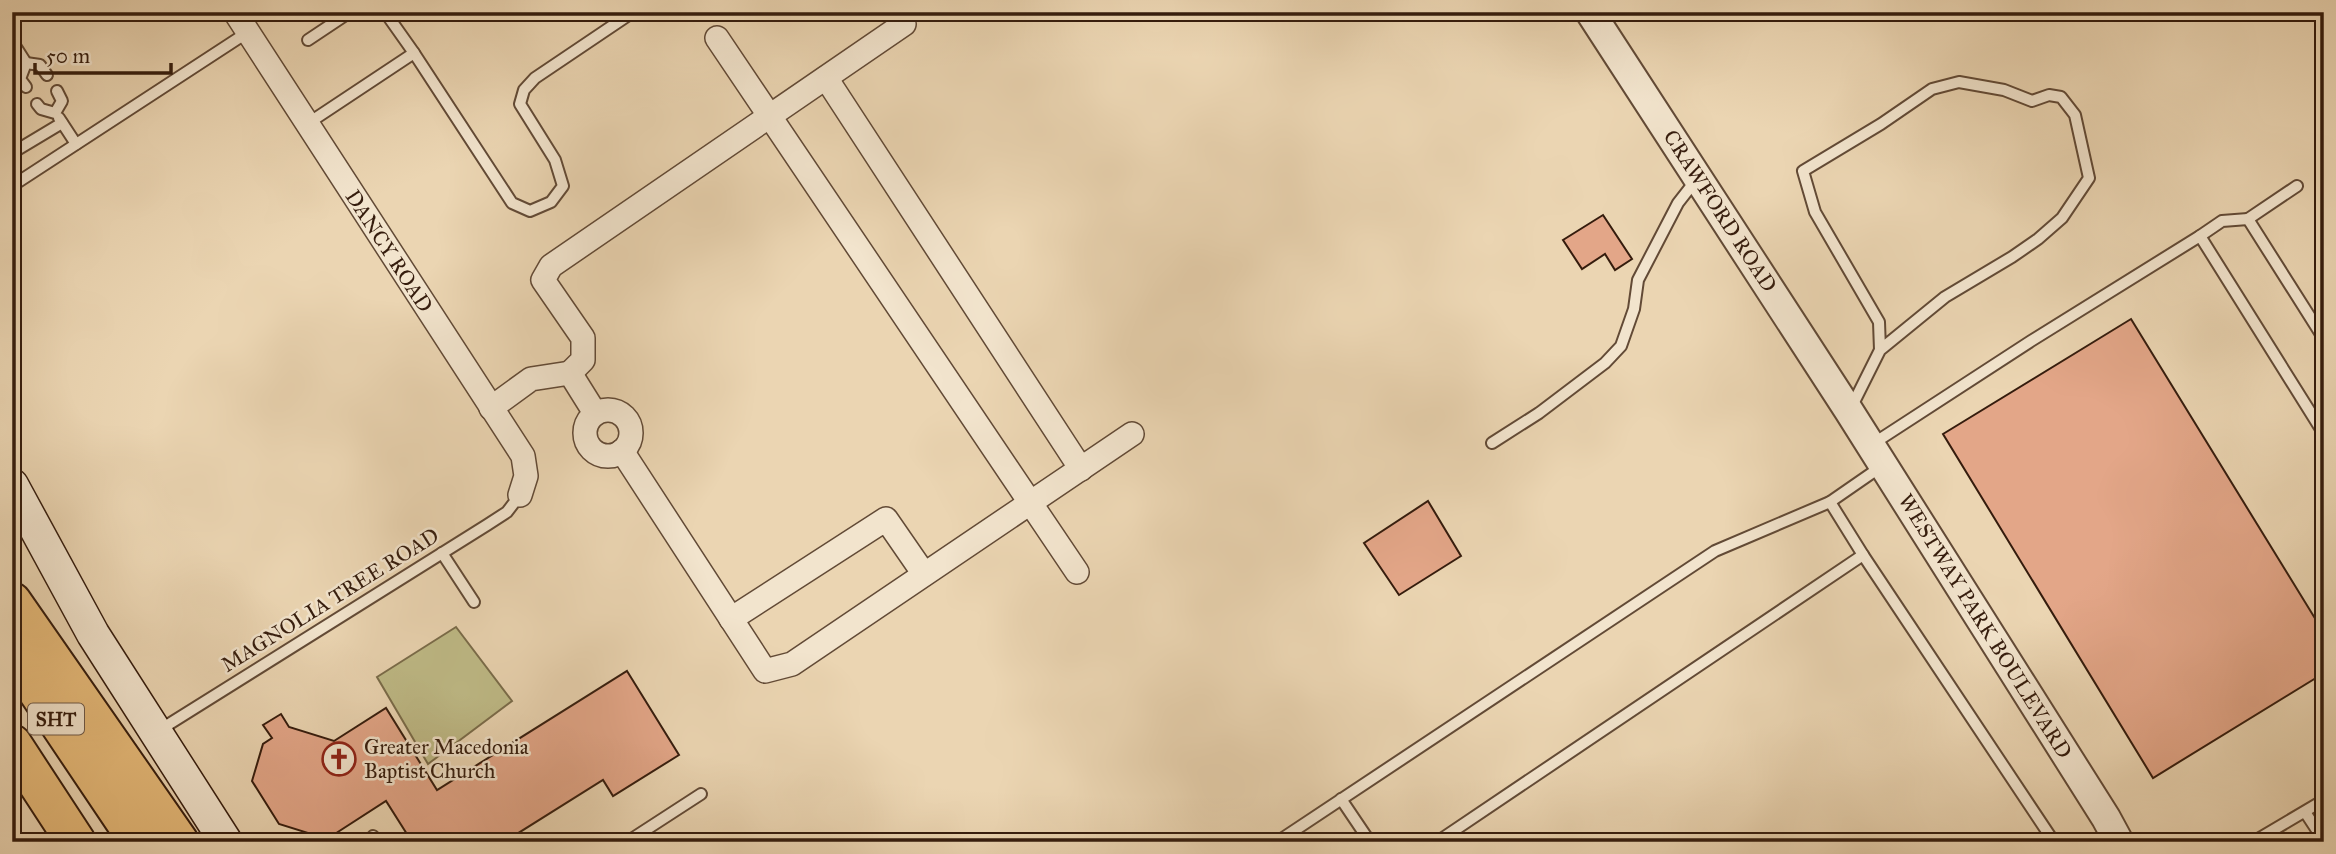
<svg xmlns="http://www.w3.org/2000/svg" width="2336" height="854" font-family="'IM FELL Great Primer',serif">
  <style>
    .green { fill: #bfbb87; stroke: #7a6c4a; stroke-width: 2 }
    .building { fill: #e3a688; stroke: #351c0d; stroke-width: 2 }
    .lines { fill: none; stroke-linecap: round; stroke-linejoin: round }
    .service-casing { stroke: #624a36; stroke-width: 14 }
    .minor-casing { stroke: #624a36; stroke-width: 26 }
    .tertiary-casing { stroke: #624a36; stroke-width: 32 }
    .secondary-casing { stroke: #351c0d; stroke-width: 35 }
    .motorway-casing { stroke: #351c0d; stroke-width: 42 }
    .service { stroke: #f2e4cd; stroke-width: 10 }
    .minor { stroke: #f2e4cd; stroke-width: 23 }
    .tertiary { stroke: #f2e4cd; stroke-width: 28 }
    .secondary { stroke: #f2e4cd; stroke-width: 32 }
    .motorway { stroke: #e6ba79; stroke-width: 38 }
    .labels { text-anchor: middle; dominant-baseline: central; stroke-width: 5; stroke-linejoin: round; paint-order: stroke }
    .shield { fill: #f2e4cd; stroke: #6e5847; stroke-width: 2 }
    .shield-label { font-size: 19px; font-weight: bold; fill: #351c0d }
    .street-label { font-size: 21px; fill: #351c0d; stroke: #f2e4cd }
    .poi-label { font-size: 21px; fill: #351c0d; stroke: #f2e4cd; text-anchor: start }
  </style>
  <rect width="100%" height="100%" fill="#ebd5b2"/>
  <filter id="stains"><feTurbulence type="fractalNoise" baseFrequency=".00286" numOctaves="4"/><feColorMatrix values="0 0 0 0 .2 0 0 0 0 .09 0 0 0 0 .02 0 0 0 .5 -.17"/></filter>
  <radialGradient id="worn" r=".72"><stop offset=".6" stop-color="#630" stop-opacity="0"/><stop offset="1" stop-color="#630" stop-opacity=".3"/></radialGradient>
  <!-- green -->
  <polygon class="green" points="456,627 512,701 428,764 377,677"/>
  <!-- building -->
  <g class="building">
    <polygon points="1603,215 1632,259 1615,270 1605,254 1582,269 1563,240"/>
    <polygon points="2131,319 2324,633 2324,673 2153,778 1943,434"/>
    <polygon points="1428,501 1461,556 1399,595 1364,543"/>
    <polygon points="627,671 679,755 613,796 603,780 504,842 412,842 386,801 327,839 279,824 252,781 263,744 272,738 263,725 281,714 289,727 334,741 386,708 437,790"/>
  </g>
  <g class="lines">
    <defs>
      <g id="service">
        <polyline points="308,40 350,12"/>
        <polyline points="12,41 26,63 20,79 26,87"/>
        <polyline points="414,53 512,203 530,211 551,202 563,186 555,160 520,104 524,90 535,78 633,12"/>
        <polyline points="26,63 40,65 47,75"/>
        <polyline points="37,104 41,109 55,113 62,101 57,91"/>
        <polyline points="59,118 76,144"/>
        <polyline points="307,124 414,53 385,12"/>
        <polyline points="12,153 62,123"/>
        <polyline points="12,186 248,32"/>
        <polyline points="2297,186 2248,219 2324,339"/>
        <polyline points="2200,236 2222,221 2248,219"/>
        <polyline points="1851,408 1880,350 1879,322 1815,212 1803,171 1881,124 1932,89 1959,82 2004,90 2032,101 2049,95 2061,97 2075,115 2089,178 2062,218 2038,239 2012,257 1945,297 1880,350"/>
        <polyline points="1492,443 1539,413 1605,363 1621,346 1634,309 1638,280 1678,203 1696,180"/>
        <polyline points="1871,445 2031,341 2200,236 2324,434"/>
        <polyline points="1830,502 1863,555 2054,842"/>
        <polyline points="442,553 474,602"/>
        <polyline points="158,731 487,525 507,512 520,495"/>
        <polyline points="1341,799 1370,842"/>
        <polyline points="2305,812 2324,841"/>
        <polyline points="373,836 377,842"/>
        <polyline points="627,842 701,794"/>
        <polyline points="1277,842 1715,551 1830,502 1882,466"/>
        <polyline points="1437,842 1863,555"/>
        <polyline points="2253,842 2324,800"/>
      </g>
      <g id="minor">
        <polyline points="235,12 523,456 526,476 520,495"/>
        <polyline points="717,38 1077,572"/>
        <polyline points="826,78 1081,469"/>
        <polyline points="570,373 583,360 583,338 543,280 551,266 904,24"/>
        <polyline points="491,408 531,379 570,373 595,413"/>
        <circle cx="608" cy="433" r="23"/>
        <polyline points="622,451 765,671 792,664 1132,434"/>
        <polyline points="731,619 886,519 924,574"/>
      </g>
      <polyline id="tertiary" points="1590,12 1849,411 2106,818 2119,842"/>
      <polyline id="secondary" points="12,485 93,634 226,842"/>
      <g id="motorway">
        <polyline points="12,602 179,842"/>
        <polyline points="12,653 139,842"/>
        <polyline points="12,744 76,842"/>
      </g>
    </defs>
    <!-- service casing -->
    <use href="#service" class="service-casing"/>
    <!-- minor casing -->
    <use href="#minor" class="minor-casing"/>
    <!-- tertiary casing -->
    <use href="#tertiary" class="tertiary-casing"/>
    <!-- secondary casing -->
    <use href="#secondary" class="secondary-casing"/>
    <!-- motorway casing -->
    <use href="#motorway" class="motorway-casing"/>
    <!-- service -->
    <use href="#service" class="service"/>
    <!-- minor -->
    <use href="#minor" class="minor"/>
    <!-- tertiary -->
    <use href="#tertiary" class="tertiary"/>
    <!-- secondary -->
    <use href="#secondary" class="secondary"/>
    <!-- motorway -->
    <use href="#motorway" class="motorway"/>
  </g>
  <!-- icons -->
  <defs>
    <symbol id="church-ring" viewBox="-11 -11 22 22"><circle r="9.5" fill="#f2e4cd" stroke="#8f2418" stroke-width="1.5"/><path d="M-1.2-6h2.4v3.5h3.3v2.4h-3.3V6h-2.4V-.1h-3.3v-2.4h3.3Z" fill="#8f2418"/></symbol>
  </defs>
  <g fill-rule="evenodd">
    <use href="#church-ring" x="320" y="740" width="38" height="38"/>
  </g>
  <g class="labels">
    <!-- shield labels -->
    <rect class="shield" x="28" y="703.5" width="56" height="31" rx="5"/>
    <g class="shield-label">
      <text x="56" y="719">SHT</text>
    </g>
    <!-- street labels -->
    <g class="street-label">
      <text transform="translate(1720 211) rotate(57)">CRAWFORD ROAD</text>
      <text transform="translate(389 251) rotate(57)">DANCY ROAD</text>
      <text transform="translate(330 600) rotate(-32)">MAGNOLIA TREE ROAD</text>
      <text transform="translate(1985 626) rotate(58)">WESTWAY PARK BOULEVARD</text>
    </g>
    <!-- poi labels -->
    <g class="poi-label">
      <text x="364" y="747">Greater Macedonia<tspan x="364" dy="24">Baptist Church</tspan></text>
    </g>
  </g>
  <!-- margin -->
  <rect width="2336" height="854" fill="none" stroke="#ebd5b2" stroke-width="42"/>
  <rect x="14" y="14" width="2308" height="826" fill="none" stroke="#351c0d" stroke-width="3.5"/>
  <rect x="21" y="21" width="2294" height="812" fill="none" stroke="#351c0d" stroke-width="2"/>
  <!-- scale -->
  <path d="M35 63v10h136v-10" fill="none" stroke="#351c0d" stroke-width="3.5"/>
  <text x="46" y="63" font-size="21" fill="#351c0d" stroke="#f2e4cd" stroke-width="5" paint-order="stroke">50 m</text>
  <rect width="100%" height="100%" filter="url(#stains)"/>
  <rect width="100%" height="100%" fill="url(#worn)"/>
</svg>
